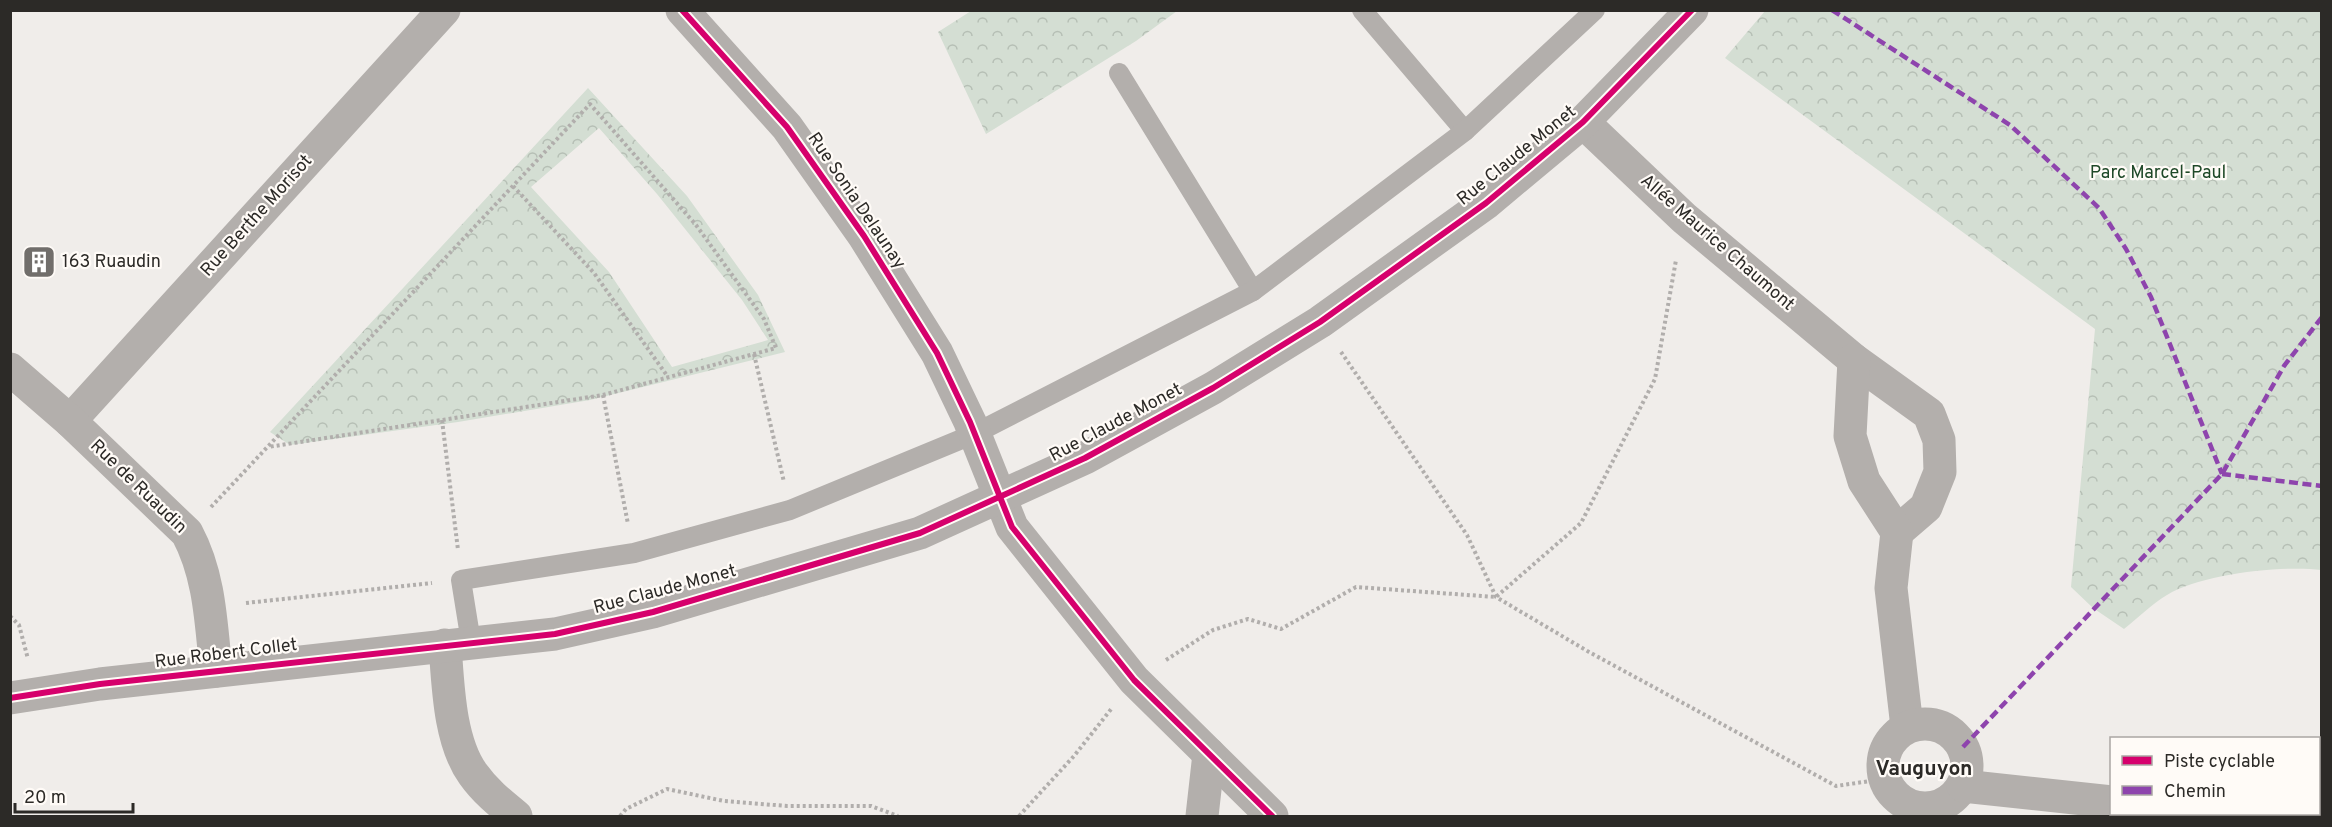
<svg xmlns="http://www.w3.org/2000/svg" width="2332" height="827" font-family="Overpass,sans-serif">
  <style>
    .park { fill: url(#park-crowns); fill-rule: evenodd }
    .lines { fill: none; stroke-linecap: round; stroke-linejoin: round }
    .path { stroke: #b1aeac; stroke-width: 4; stroke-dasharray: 3 3; stroke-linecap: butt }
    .service { stroke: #b3afac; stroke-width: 20 }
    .minor { stroke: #b3afac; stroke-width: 33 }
    .tertiary { stroke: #b3afac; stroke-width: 33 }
    .quiet { stroke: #8e44ad; stroke-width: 4.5; stroke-dasharray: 9 4.5; stroke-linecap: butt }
    .cycleway-casing { stroke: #fffbf7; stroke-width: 10 }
    .cycleway { stroke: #d6006c; stroke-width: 6 }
    .labels { text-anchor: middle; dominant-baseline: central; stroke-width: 4.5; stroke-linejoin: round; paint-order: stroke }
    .street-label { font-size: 18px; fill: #2c2a27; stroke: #fffbf7 }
    .park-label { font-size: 18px; fill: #1e4827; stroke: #fffbf7 }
    .poi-label { font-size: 18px; fill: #2c2a27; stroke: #fffbf7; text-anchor: start }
    .quarter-label { font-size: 21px; font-weight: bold; fill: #2c2a27; stroke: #fffbf7 }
  </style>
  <defs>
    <pattern id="park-crowns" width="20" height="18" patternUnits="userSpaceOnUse" patternTransform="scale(1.5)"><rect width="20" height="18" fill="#d4ded3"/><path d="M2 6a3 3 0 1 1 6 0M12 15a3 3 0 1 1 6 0" fill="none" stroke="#b6bfb5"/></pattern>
  </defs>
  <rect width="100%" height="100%" fill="#f0edea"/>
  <!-- park -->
  <g class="park">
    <polygon points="971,11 971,10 1177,11 1136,41 986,134 938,32"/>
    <path d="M1765,11H2321V570C2283,565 2201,574 2167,595C2152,604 2138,618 2124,629L2093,608L2071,587L2095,329L1725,58Z"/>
    <path d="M588,88L687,196L758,295L785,352L590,400L458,422L290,445L270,432ZM599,128L657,194L742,300L768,340L672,367L609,272L531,187Z"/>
  </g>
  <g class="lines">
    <!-- path -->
    <g class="path">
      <polyline points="513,186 594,273 668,377"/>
      <polyline points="1341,352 1467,535 1496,597 1589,652 1836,786 1884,779"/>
      <polyline points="754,354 784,482"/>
      <polyline points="603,395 628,524"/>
      <polyline points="442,420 458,550"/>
      <polyline points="211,507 590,104 696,225 764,319 776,348 603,395 268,447"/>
      <polyline points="246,603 432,583"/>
      <polyline points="10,616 19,625 28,659"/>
      <polyline points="1166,660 1213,630 1248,619 1281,629 1356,587 1496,597 1581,523 1655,379 1676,260"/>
      <polyline points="620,816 626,809 667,789 724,801 787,806 871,806 898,816"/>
      <polyline points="1019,816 1074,756 1112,708"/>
    </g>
    <!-- service -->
    <g class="service">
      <polyline points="1362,10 1465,131"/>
      <polyline points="1119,73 1253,291"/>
      <polyline points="471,642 461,580 634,553 790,510 974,434 1253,291 1465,131 1595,10"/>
    </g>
    <!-- minor -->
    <g class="minor">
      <polyline points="682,10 787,127 864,236 937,353 970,422 1012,527 1134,680 1272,816"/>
      <polyline points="1583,122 1684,218 1854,360 1929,414 1939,440 1940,472 1926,507 1897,532"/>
      <polyline points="1854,360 1850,436 1864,481 1897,532 1891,588 1907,727"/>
      <polyline points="70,421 444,10"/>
      <circle cx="1925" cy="766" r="42"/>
      <polyline points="2318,764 2322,762"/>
      <polyline points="1963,786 2112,802"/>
      <polyline points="2305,814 2305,816"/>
      <polyline points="1202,816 1209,754"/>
      <polyline points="2216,816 2216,814"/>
    </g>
    <!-- tertiary -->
    <g class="tertiary">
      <path d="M10,369L70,421L187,533C210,576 211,623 216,671"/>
      <path d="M445,645C448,684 449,741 473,774C485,791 500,803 516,816"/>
      <polyline points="10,698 100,684 555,634 653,612 920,533 1085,458 1213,388 1320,322 1486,203 1583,122 1692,10"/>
    </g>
    <!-- quiet -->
    <g class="quiet">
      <polyline points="1832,10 2010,125 2099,208 2126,249 2151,297 2222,474"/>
      <polyline points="2222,474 2322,486"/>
      <polyline points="1963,747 2222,474 2284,366 2322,317"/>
    </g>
    <defs>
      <g id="cycleway">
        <polyline points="682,10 787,127 864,236 937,353 970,422 1012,527 1134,680 1272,816"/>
        <polyline points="10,698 100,684 555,634 653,612 920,533 1085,458 1213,388 1320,322 1486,203 1583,122 1692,10"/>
      </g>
    </defs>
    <!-- cycleway casing -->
    <use href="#cycleway" class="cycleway-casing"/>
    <!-- cycleway -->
    <use href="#cycleway" class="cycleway"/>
  </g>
  <!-- icons -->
  <defs>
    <symbol id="building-square" viewBox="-11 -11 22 22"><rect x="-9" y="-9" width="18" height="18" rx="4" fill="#716e6b" stroke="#fffbf7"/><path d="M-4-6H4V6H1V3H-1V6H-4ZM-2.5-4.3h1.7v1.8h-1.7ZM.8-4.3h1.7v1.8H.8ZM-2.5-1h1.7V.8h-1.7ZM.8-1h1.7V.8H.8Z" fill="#fff"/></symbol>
  </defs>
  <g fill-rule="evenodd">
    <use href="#building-square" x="20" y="243" width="38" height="38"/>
  </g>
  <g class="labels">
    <!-- street labels -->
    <g class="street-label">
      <text transform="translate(1517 156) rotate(-39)">Rue Claude Monet</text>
      <text transform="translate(856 201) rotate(56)">Rue Sonia Delaunay</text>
      <text transform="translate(257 216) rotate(-48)">Rue Berthe Morisot</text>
      <text transform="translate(1717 243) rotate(41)">Allée Maurice Chaumont</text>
      <text transform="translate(1116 423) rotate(-28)">Rue Claude Monet</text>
      <text transform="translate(138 487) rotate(44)">Rue de Ruaudin</text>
      <text transform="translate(665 590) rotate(-15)">Rue Claude Monet</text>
      <text transform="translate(226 654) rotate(-7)">Rue Robert Collet</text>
    </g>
    <!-- park labels -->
    <g class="park-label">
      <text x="2158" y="173">Parc Marcel-Paul</text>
    </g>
    <!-- poi labels -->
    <g class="poi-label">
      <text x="62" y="262">163 Ruaudin</text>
    </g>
    <!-- quarter labels -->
    <g class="quarter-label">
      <text x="1924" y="769">Vauguyon</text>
    </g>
  </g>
  <!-- border -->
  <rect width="2332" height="827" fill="none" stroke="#2c2a27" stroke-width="24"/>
  <!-- legend -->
  <rect x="2110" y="737" width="210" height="78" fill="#fffbf7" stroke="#aba7a4" stroke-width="1.5"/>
  <rect x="2122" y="756" width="30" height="9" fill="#d6006c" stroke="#aba7a4" stroke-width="1.5"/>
  <text x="2164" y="767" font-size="18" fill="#2c2a27">Piste cyclable</text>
  <rect x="2122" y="786" width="30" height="9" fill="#8e44ad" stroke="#aba7a4" stroke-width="1.5"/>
  <text x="2164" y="797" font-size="18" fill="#2c2a27">Chemin</text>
  <!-- scale -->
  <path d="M15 803v9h118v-9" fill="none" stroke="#2c2a27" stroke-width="3"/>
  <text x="24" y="803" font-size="18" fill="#2c2a27" stroke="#fffbf7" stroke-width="4.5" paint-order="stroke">20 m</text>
</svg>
